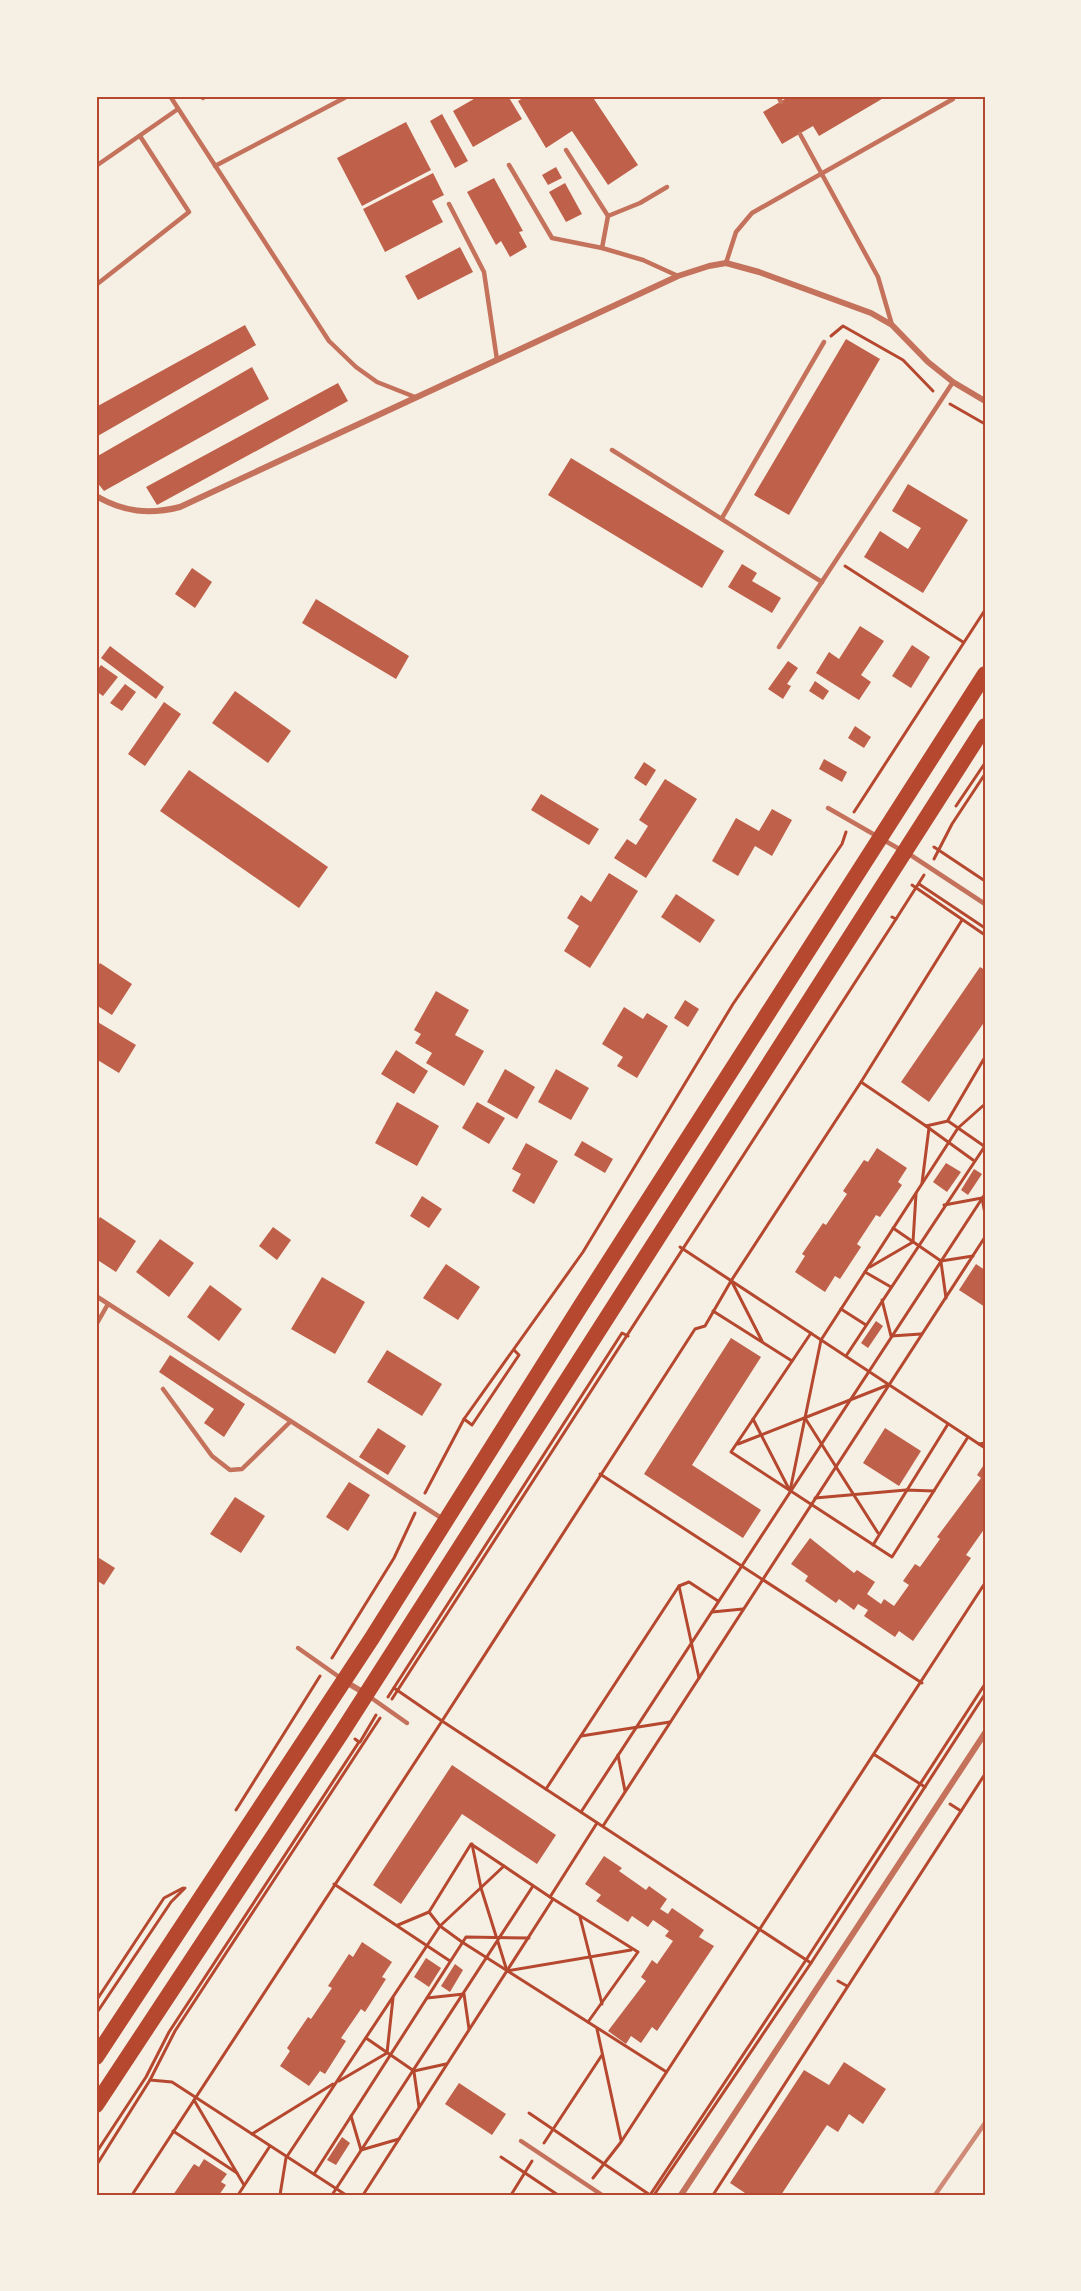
<svg xmlns="http://www.w3.org/2000/svg" width="1081" height="2291" font-family="Lora,serif">
  <style>
    .building { fill: #bf614a }
    .lines { fill: none; stroke-linecap: round; stroke-linejoin: round }
    .path { stroke: #b5482f; stroke-width: 3 }
    .service { stroke: #c5725c; stroke-width: 4.5 }
    .minor { stroke: #c5725c; stroke-width: 6 }
    .trunk { stroke: #b5482f; stroke-width: 16 }
    .rail { stroke: #cf8b77; stroke-width: 4.5 }
    .neatline { fill: none; stroke: #b5482f; stroke-width: 2 }
  </style>
  <rect width="100%" height="100%" fill="#f6efe4"/>
  <!-- building -->
  <g class="building">
    <polygon points="479,96 508,96 522,119 473,147 453,111"/>
    <polygon points="526,96 592,96 638,165 608,185 572,131 546,148 518,101"/>
    <polygon points="790,96 802,96 804,99 810,96 887,96 819,136 813,126 782,144 763,112"/>
    <polygon points="442,114 468,161 455,168 430,121"/>
    <polygon points="406,122 431,170 362,206 337,158"/>
    <polygon points="556,167 562,178 548,185 542,175"/>
    <polygon points="433,173 444,195 432,201 443,222 385,252 363,209"/>
    <polygon points="494,178 523,231 519,232 527,247 510,257 501,241 496,245 467,192"/>
    <polygon points="565,183 582,214 566,222 549,192"/>
    <polygon points="460,247 473,272 418,300 405,276"/>
    <polygon points="245,325 256,345 96,437 96,407"/>
    <polygon points="846,339 880,359 789,515 754,495"/>
    <polygon points="252,367 269,399 104,491 96,481 96,457"/>
    <polygon points="338,383 348,401 157,505 146,487"/>
    <polygon points="571,458 724,551 702,588 548,495"/>
    <polygon points="908,484 968,520 923,593 864,557 880,531 908,549 921,528 892,511"/>
    <polygon points="742,564 757,573 752,581 781,598 772,613 728,587"/>
    <polygon points="192,568 212,582 195,608 175,594"/>
    <polygon points="316,599 409,656 396,679 302,623"/>
    <polygon points="860,626 884,641 861,675 871,682 859,700 816,673 829,652 839,659"/>
    <polygon points="912,645 930,657 911,688 892,676"/>
    <polygon points="110,646 164,687 156,699 101,658"/>
    <polygon points="788,661 798,668 787,684 791,686 783,699 768,689"/>
    <polygon points="101,665 118,677 103,696 96,691 96,672"/>
    <polygon points="815,681 829,691 823,700 809,691"/>
    <polygon points="125,684 136,692 122,711 110,703"/>
    <polygon points="235,691 291,731 268,763 212,723"/>
    <polygon points="164,702 181,714 145,766 128,754"/>
    <polygon points="855,726 871,737 864,748 848,738"/>
    <polygon points="824,759 847,772 842,782 819,769"/>
    <polygon points="644,762 656,770 646,786 634,778"/>
    <polygon points="189,770 328,867 299,908 160,811"/>
    <polygon points="665,779 697,799 646,878 614,858 627,839 636,845 648,826 639,820"/>
    <polygon points="541,794 599,829 589,845 531,810"/>
    <polygon points="772,809 792,820 772,856 755,846 738,876 712,861 736,818 759,831"/>
    <polygon points="609,873 638,891 590,968 564,951 579,926 567,918 581,895 591,902"/>
    <polygon points="676,894 715,920 700,943 661,917"/>
    <polygon points="100,963 132,984 112,1015 96,1005 96,969"/>
    <polygon points="980,967 985,970 985,1021 929,1102 901,1082"/>
    <polygon points="436,991 469,1010 455,1035 484,1051 464,1086 426,1063 432,1053 415,1043 421,1034 414,1030"/>
    <polygon points="685,1000 699,1009 688,1027 674,1018"/>
    <polygon points="624,1007 643,1019 647,1013 668,1026 637,1078 617,1066 623,1057 602,1044"/>
    <polygon points="96,1021 136,1045 119,1073 96,1059"/>
    <polygon points="396,1050 428,1071 414,1094 381,1074"/>
    <polygon points="505,1069 535,1087 517,1119 487,1102"/>
    <polygon points="556,1069 589,1088 571,1120 538,1102"/>
    <polygon points="397,1102 439,1126 417,1166 375,1143"/>
    <polygon points="477,1102 505,1118 489,1144 462,1128"/>
    <polygon points="582,1141 613,1159 605,1173 574,1155"/>
    <polygon points="526,1143 558,1161 534,1204 512,1191 521,1174 512,1169"/>
    <polygon points="877,1148 907,1168 898,1182 902,1185 880,1217 876,1215 857,1244 861,1247 840,1279 835,1276 825,1292 795,1272 805,1256 802,1254 823,1223 826,1225 847,1194 843,1191 864,1160 868,1162"/>
    <polygon points="946,1163 961,1172 947,1192 933,1182"/>
    <polygon points="974,1169 982,1174 968,1195 961,1190"/>
    <polygon points="422,1196 442,1209 429,1228 410,1216"/>
    <polygon points="100,1217 136,1241 116,1272 96,1259 96,1223"/>
    <polygon points="273,1227 291,1240 277,1260 259,1246"/>
    <polygon points="160,1239 194,1263 169,1297 136,1272"/>
    <polygon points="446,1264 480,1287 458,1320 423,1298"/>
    <polygon points="976,1264 985,1270 985,1307 959,1290"/>
    <polygon points="322,1277 365,1302 335,1354 291,1329"/>
    <polygon points="210,1285 242,1309 219,1341 187,1317"/>
    <polygon points="876,1321 883,1326 868,1348 861,1343"/>
    <polygon points="731,1338 761,1357 692,1465 761,1510 743,1538 644,1474"/>
    <polygon points="387,1350 442,1384 422,1416 367,1382"/>
    <polygon points="170,1355 245,1404 224,1437 204,1423 214,1409 159,1372"/>
    <polygon points="378,1428 406,1446 388,1475 359,1457"/>
    <polygon points="885,1428 921,1451 899,1486 863,1463"/>
    <polygon points="985,1463 985,1528 966,1555 971,1558 913,1641 899,1631 895,1637 864,1616 868,1610 858,1604 854,1610 839,1599 836,1603 805,1581 808,1576 791,1564 810,1538 854,1573 857,1570 875,1582 867,1594 881,1604 884,1599 894,1606 909,1585 903,1581 915,1564 920,1567 940,1539 937,1537 981,1478 977,1475"/>
    <polygon points="349,1482 370,1495 348,1531 326,1517"/>
    <polygon points="235,1497 265,1516 241,1553 210,1534"/>
    <polygon points="96,1556 115,1568 104,1585 96,1580"/>
    <polygon points="452,1765 556,1835 537,1864 462,1814 401,1904 373,1885"/>
    <polygon points="604,1856 622,1868 619,1871 646,1890 649,1886 667,1899 660,1909 668,1914 672,1908 704,1930 699,1937 714,1946 657,2031 652,2027 641,2043 631,2036 626,2044 608,2031 646,1981 641,1977 652,1960 657,1964 673,1941 665,1936 669,1931 653,1920 648,1927 632,1916 628,1922 596,1901 601,1895 585,1884"/>
    <polygon points="362,1942 392,1962 382,1977 386,1979 365,2012 361,2009 341,2038 346,2041 325,2074 320,2071 309,2086 280,2066 290,2051 287,2048 308,2017 311,2019 332,1988 328,1986 349,1954 353,1957"/>
    <polygon points="426,1958 441,1968 429,1987 414,1977"/>
    <polygon points="455,1964 463,1970 450,1992 441,1986"/>
    <polygon points="844,2062 886,2089 863,2124 849,2114 838,2132 827,2125 781,2195 748,2195 730,2183 804,2070 829,2085"/>
    <polygon points="459,2083 506,2114 492,2135 445,2104"/>
    <polygon points="342,2137 350,2143 336,2165 327,2160"/>
    <polygon points="204,2159 227,2174 221,2182 226,2185 219,2195 173,2195 194,2164 199,2167"/>
  </g>
  <g class="lines">
    <!-- path -->
    <g class="path">
      <polyline points="831,336 843,326 903,360 933,391"/>
      <polyline points="950,404 985,424"/>
      <polyline points="845,566 963,642"/>
      <polyline points="956,806 985,763"/>
      <polyline points="854,812 985,610"/>
      <polyline points="934,847 985,881"/>
      <polyline points="934,859 952,824 985,774"/>
      <polyline points="919,884 985,928"/>
      <polyline points="912,885 985,935"/>
      <polyline points="896,919 924,875"/>
      <polyline points="861,1082 926,1126 948,1121 984,1146"/>
      <polyline points="948,1120 985,1057"/>
      <polyline points="926,1126 973,1160"/>
      <polyline points="922,1183 929,1128"/>
      <polyline points="944,1205 982,1198 985,1214"/>
      <polyline points="893,1228 941,1261 973,1256"/>
      <polyline points="680,1247 985,1448"/>
      <polyline points="941,1262 946,1298"/>
      <polyline points="870,1267 913,1242 916,1194"/>
      <polyline points="865,1272 891,1287"/>
      <polyline points="732,1282 762,1341"/>
      <polyline points="882,1300 891,1336 921,1334"/>
      <polyline points="841,1309 866,1325"/>
      <polyline points="713,1311 792,1361"/>
      <polyline points="811,1333 731,1452 892,1557 968,1437"/>
      <polyline points="846,1356 985,1146"/>
      <polyline points="805,1418 878,1533"/>
      <polyline points="464,1419 472,1425 519,1355 514,1350"/>
      <polyline points="753,1419 790,1491 821,1340 958,1128 985,1104"/>
      <polyline points="738,1444 888,1385"/>
      <polyline points="979,1444 985,1443"/>
      <polyline points="600,1474 922,1683"/>
      <polyline points="425,1493 464,1419 583,1252 733,1004 842,844 846,832"/>
      <polyline points="815,1498 906,1490 934,1491"/>
      <polyline points="873,1545 948,1424"/>
      <polyline points="679,1586 699,1678"/>
      <polyline points="712,1612 743,1609"/>
      <polyline points="332,1658 394,1558 415,1513"/>
      <polyline points="394,1688 442,1721 695,1329 705,1326 731,1281 861,1082 962,920"/>
      <polyline points="388,1697 622,1333 628,1336"/>
      <polyline points="392,1699 896,919 892,917"/>
      <polyline points="581,1736 670,1722"/>
      <polyline points="360,1742 376,1715"/>
      <polyline points="618,1755 625,1791"/>
      <polyline points="875,1755 925,1787"/>
      <polyline points="546,1789 679,1586 689,1582 718,1601"/>
      <polyline points="950,1804 961,1811"/>
      <polyline points="236,1810 320,1676"/>
      <polyline points="581,1812 985,1194"/>
      <polyline points="603,1826 985,1237"/>
      <polyline points="472,1844 481,1888 496,1936"/>
      <polyline points="334,1884 450,1961"/>
      <polyline points="550,1897 597,1823"/>
      <polyline points="429,1912 440,1926 462,1942 665,2071"/>
      <polyline points="580,1917 602,2004"/>
      <polyline points="398,1925 429,1912 471,1844 550,1897 638,1952 588,2022"/>
      <polyline points="498,1942 507,1971 631,1950"/>
      <polyline points="838,1981 847,1986"/>
      <polyline points="427,1998 464,1994 469,2029"/>
      <polyline points="96,2001 164,1898 183,1888"/>
      <polyline points="96,2014 171,1902 185,1888"/>
      <polyline points="597,2029 621,2140"/>
      <polyline points="366,2038 414,2071 446,2064"/>
      <polyline points="414,2072 419,2107"/>
      <polyline points="150,2080 172,2082 346,2195"/>
      <polyline points="339,2081 387,2053 393,1998"/>
      <polyline points="194,2100 244,2185"/>
      <polyline points="529,2113 650,2195"/>
      <polyline points="351,2116 361,2150 399,2139"/>
      <polyline points="173,2131 237,2173"/>
      <polyline points="252,2134 333,2084"/>
      <polyline points="544,2143 602,2055"/>
      <polyline points="96,2153 146,2077 169,2032 359,1742 355,1739"/>
      <polyline points="501,2157 558,2195"/>
      <polyline points="96,2166 150,2080 175,2031 380,1718"/>
      <polyline points="314,2174 466,1937 529,1938"/>
      <polyline points="593,2178 621,2142 985,1583"/>
      <polyline points="132,2195 442,1721 811,1963"/>
      <polyline points="238,2195 270,2146"/>
      <polyline points="280,2195 286,2158 440,1926 504,1866"/>
      <polyline points="332,2195 533,1886"/>
      <polyline points="363,2195 553,1899"/>
      <polyline points="511,2195 532,2161"/>
      <polyline points="650,2195 806,1960 985,1684"/>
      <polyline points="654,2195 811,1963 985,1694"/>
      <polyline points="713,2195 985,1774"/>
    </g>
    <!-- service -->
    <g class="service">
      <polyline points="170,96 329,341 356,367 377,382 415,397"/>
      <polyline points="778,96 781,102"/>
      <polyline points="203,98 206,96"/>
      <polyline points="800,134 878,277 892,325"/>
      <polyline points="566,150 608,216 602,248"/>
      <polyline points="509,165 552,238 602,248 643,260 678,276"/>
      <polyline points="96,166 178,109"/>
      <polyline points="215,166 348,96"/>
      <polyline points="449,204 484,272 497,360"/>
      <polyline points="608,216 640,203 667,187"/>
      <polyline points="726,263 736,232 752,213 953,99 953,96"/>
      <polyline points="96,285 189,212 140,136"/>
      <polyline points="612,450 822,582"/>
      <polyline points="722,518 824,342"/>
      <polyline points="779,647 953,382"/>
      <polyline points="828,808 901,850"/>
      <polyline points="909,854 985,904"/>
      <polyline points="96,1296 443,1519"/>
      <polyline points="96,1325 108,1304"/>
      <polyline points="163,1389 212,1456 230,1470 242,1469 290,1422"/>
      <polyline points="298,1648 342,1679"/>
      <polyline points="370,1697 407,1723"/>
      <polyline points="521,2141 602,2195"/>
    </g>
    <!-- minor -->
    <g class="minor">
      <path d="M96,496C124,512 149,515 180,507L678,276L709,266L726,263L759,272L871,313L892,325L928,362L953,382L985,401"/>
      <polyline points="346,1682 366,1694"/>
      <polyline points="681,2195 985,1733"/>
    </g>
    <!-- trunk -->
    <g class="trunk">
      <polyline points="96,2057 372,1638 580,1307 985,674"/>
      <polyline points="96,2105 342,1732 985,726"/>
    </g>
    <!-- rail -->
    <polyline class="rail" points="935,2195 985,2123"/>
  </g>
  <!-- border -->
  <rect width="1081" height="2291" fill="none" stroke="#f6efe4" stroke-width="195"/>
  <rect x="98" y="98" width="886" height="2096" class="neatline"/>
</svg>
